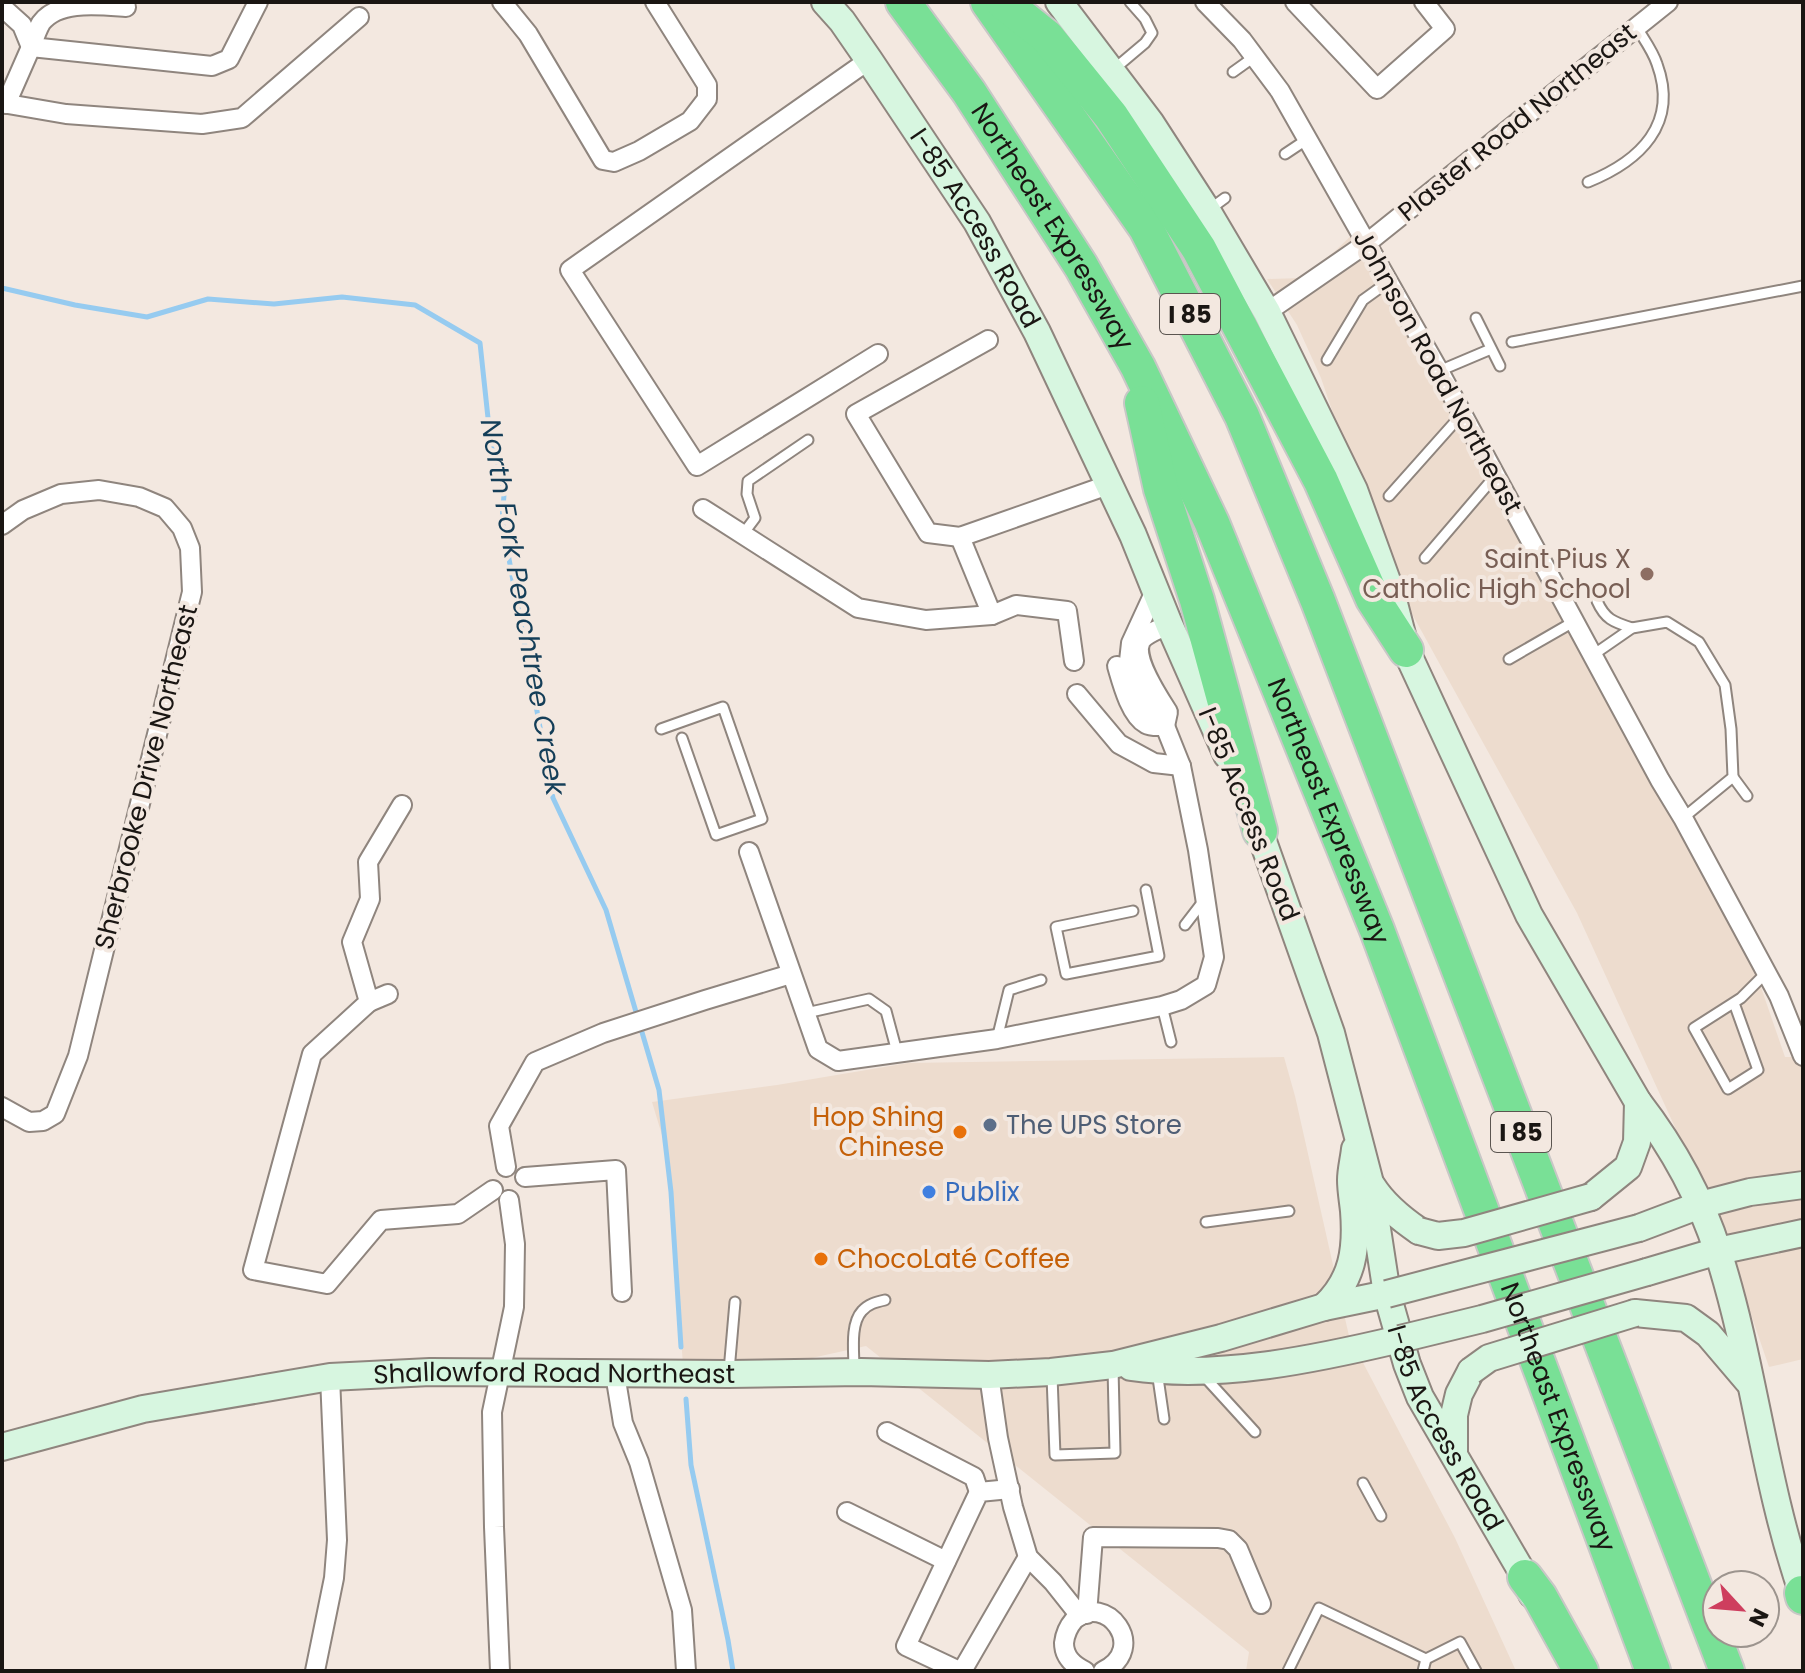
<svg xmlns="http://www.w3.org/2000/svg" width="1805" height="1673" font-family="Poppins,sans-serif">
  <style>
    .built { fill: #eddcce }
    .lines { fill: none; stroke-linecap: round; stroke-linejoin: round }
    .stream { stroke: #96cbf0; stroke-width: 5 }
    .lane-casing { stroke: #8f857e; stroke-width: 13 }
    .street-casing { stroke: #8f857e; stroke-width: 22 }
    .secondary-casing { stroke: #8f857e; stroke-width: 30 }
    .highway-casing { stroke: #c8c7c6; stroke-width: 38 }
    .lane { stroke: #fff; stroke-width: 9 }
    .street { stroke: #fff; stroke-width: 18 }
    .secondary { stroke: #d7f6e0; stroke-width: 26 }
    .highway { stroke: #79e096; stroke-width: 34 }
    .secondary-bridge-casing { stroke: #8f857e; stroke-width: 30; stroke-linecap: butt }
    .secondary-bridge { stroke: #d7f6e0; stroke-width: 26 }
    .education-dot { fill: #8d6e63; stroke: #f3e8e0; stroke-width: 3 }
    .service-dot { fill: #5c6f8a; stroke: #f3e8e0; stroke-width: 3 }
    .food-dot { fill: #e8710a; stroke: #f3e8e0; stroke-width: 3 }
    .shop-dot { fill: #3f7fe0; stroke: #f3e8e0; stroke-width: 3 }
    .labels { text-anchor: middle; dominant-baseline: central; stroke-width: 8; stroke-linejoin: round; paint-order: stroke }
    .shield { fill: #f3e8e0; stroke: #5b5550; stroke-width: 2 }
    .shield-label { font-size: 24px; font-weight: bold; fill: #1a1613 }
    .street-label { font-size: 26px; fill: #1a1613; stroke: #f3e8e0 }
    .education-label { font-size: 26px; fill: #785e54; stroke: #f3e8e0; text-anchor: end }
    .food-label { font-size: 26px; fill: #c56008; stroke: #f3e8e0; text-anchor: end }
    .service-label { font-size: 26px; fill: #4e5e75; stroke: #f3e8e0; text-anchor: start }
    .shop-label { font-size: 26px; fill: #366cbe; stroke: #f3e8e0; text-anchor: start }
    .water-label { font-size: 28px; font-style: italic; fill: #143e58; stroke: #f3e8e0 }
  </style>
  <rect width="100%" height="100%" fill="#f3e8e0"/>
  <!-- built -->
  <g class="built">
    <polygon points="1354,233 1745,941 1785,1057 1803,1057 1803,1359 1769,1367 1722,1230 1577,913 1384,563 1321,378 1297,325 1267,279 1301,278 1334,252"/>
    <polygon points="1284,1057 1295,1096 1349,1336 1455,1538 1516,1671 1246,1671 1249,1652 866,1346 758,1370 683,1365 668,1155 652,1102 777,1085 908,1063"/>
  </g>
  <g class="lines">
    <!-- stream -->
    <g class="stream">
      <polyline points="2,288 75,305 147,317 208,299 274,304 342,297 415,305 480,343 491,446 500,470 504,495 502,521 553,798 606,910 659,1090 671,1192 681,1347"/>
      <polyline points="686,1399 691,1465 728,1640 733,1671"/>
    </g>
    <defs>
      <g id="lane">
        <polyline points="1113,70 1145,43 1152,33 1145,19 1130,2"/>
        <polyline points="1233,72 1254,57"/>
        <polyline points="1285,154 1306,140"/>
        <path d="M1588,182C1640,161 1679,124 1657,64C1653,51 1643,38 1636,26"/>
        <polyline points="1210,209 1225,198"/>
        <polyline points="1476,318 1500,366"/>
        <polyline points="1512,342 1803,286"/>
        <polyline points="1327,360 1363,300 1388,282"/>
        <polyline points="1439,371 1491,349"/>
        <polyline points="1389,496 1462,414"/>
        <polyline points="743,534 755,518 747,494 748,481 808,440"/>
        <polyline points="1425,558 1496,475"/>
        <path d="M1597,601C1605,619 1613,622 1632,628"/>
        <polyline points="1593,655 1632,628 1667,622 1699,642 1725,685 1731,729 1733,777 1683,818"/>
        <polyline points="1509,659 1575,621"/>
        <polyline points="661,729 723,707 762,819 716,835 682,738"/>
        <polyline points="1733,777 1747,796"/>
        <polyline points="1133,911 1056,927 1066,974 1159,956 1146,890"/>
        <polyline points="1185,925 1205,899"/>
        <polyline points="1734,1003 1758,1070 1728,1089 1694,1028 1741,998 1766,973"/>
        <polyline points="1162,1006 1171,1042"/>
        <polyline points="806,1013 869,999 886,1011 897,1052"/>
        <polyline points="997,1039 1009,990 1041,980"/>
        <polyline points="1206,1222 1289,1211"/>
        <path d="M854,1368C854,1352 850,1324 862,1311C868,1304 876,1302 885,1300"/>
        <polyline points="729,1371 735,1302"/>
        <polyline points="1157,1371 1164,1419"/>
        <polyline points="1203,1375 1255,1432"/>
        <polyline points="1052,1376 1055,1455 1115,1453 1113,1368"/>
        <polyline points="1363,1483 1381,1516"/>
        <polyline points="1288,1671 1319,1608 1426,1659 1460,1642 1476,1671"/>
        <polyline points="1423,1671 1426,1659"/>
      </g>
      <g id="street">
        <polyline points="502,2 528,34 603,160 614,162 639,151 690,121 707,99 707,85 655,2"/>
        <polyline points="1205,2 1242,40 1280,91 1439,371 1660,780 1683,818 1779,996 1803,1056"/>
        <polyline points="1295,2 1377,89 1445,29 1424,2"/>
        <polyline points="2,7 22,25 31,47"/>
        <path d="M31,47C34,39 37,30 41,23C58,0 98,5 126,7"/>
        <polyline points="869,60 570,270 697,466 878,354"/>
        <polyline points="2,103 66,114 202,124 242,118 359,17"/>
        <polyline points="6,104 31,47 212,66 229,59 258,2"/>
        <polyline points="1267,312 1367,243 1668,2"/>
        <polyline points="988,340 856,414 928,533 960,537 1108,485"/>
        <polyline points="703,509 858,608 926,620 992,615 1016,605 1067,611 1074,661"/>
        <polyline points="2,525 23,510 61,494 99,490 139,497 165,508 182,528 190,548 192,592 78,1056 55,1114 43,1121 29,1122 2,1107"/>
        <polyline points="960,537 992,615"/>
        <path d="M1117,666C1122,683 1130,715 1146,724C1151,727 1159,726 1165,726"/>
        <polyline points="1077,694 1119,744 1154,763 1181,766"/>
        <path d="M1165,726L1168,712C1159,698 1132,657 1141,641C1146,633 1161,629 1169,624"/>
        <polyline points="402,805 368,862 370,899 352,942 369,1002 312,1054 253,1270 327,1284 381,1220 458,1214 493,1190"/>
        <polyline points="749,852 818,1049 838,1061 997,1039 1162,1006 1181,1000 1206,985 1214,957 1198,850 1181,766 1165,726 1152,712 1128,670 1131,643 1155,591"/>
        <polyline points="369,1002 388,994"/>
        <polyline points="506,1167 499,1126 535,1062 603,1033 705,1000 791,974"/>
        <polyline points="525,1177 616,1170 622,1292"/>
        <polyline points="615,1374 623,1423 639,1462 682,1610 686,1671"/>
        <polyline points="989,1375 998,1438 1013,1507 1028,1557 1053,1582 1080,1616"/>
        <polyline points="887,1432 974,1477 979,1492"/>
        <polyline points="847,1512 946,1561"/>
        <polyline points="1087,1614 1093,1537 1218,1538 1229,1540 1238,1549 1261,1604"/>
        <polyline points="315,1671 334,1578 337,1540 330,1377"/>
        <polyline points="500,1671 494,1527 492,1412 514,1307 515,1244 509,1200"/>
        <polyline points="959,1671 906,1646 979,1492 1010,1489"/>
        <polyline points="962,1671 1028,1557"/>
        <path d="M1085,1671C1073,1665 1064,1657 1064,1643C1065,1634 1068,1627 1074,1620C1105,1591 1150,1648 1103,1671"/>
      </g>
      <g id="secondary">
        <path id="s1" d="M825,2L842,21L869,60L977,222L1037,332L1133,535L1169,624L1227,755"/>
        <path d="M1059,2L1150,122L1203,204L1267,312L1354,490L1391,592L1406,650L1529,915L1638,1102C1672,1146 1701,1199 1718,1252C1754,1364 1764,1483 1803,1594"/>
        <path id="s2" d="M1254,816L1331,1033L1370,1183L1387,1294L1407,1364L1420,1397L1525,1577L1532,1594"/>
        <path d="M1372,1186C1384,1205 1400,1218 1419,1231"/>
        <polyline points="1591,1197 1628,1167 1637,1142 1638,1102"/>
        <polyline points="1639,1228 1700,1205 1750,1192 1803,1185"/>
        <polyline points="1647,1272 1718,1251 1803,1233"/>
        <path d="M1324,1307C1353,1280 1357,1249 1354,1211C1353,1201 1351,1190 1351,1180C1351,1170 1354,1159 1355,1149"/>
        <polyline points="1635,1313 1686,1318 1708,1334 1748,1381"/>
        <path d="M1131,1367C1217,1380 1316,1359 1400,1339"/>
        <path id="s3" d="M2,1447L143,1409L330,1377L430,1372L729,1374L861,1372L989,1375L1051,1372L1113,1365L1221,1338L1324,1307L1387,1294"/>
        <polyline points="1454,1453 1454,1415 1459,1394 1471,1371"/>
      </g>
      <g id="highway">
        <path id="s4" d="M903,2L969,92L1081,266L1138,367L1212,523L1377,930L1653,1671"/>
        <polyline points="988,2 1146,228 1242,416 1318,601 1727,1671"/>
        <polyline points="1003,2 1047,37 1111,116 1199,249 1321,481 1373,599 1406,650"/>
        <polyline points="1142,403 1161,489 1197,600 1260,831"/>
        <polyline points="1525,1577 1540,1597 1581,1671"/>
        <polyline points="1802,1593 1803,1597"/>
      </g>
    </defs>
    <!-- lane casing -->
    <use href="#lane" class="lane-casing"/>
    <!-- street casing -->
    <use href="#street" class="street-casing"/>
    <!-- secondary casing -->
    <use href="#secondary" class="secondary-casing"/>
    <!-- highway casing -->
    <use href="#highway" class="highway-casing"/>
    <!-- lane -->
    <use href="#lane" class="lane"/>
    <!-- street -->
    <use href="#street" class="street"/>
    <!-- secondary -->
    <use href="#secondary" class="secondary"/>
    <!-- highway -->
    <use href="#highway" class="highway"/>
    <defs>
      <g id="secondary-bridge">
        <polyline points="1419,1231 1438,1236 1464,1233 1591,1197"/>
        <polyline points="1387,1294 1639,1228"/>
        <polyline points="1400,1339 1482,1319 1647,1272"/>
        <polyline points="1471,1371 1489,1358 1635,1313"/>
      </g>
    </defs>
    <!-- secondary-bridge casing -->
    <use href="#secondary-bridge" class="secondary-bridge-casing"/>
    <!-- secondary-bridge -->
    <use href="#secondary-bridge" class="secondary-bridge"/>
  </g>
  <!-- markers -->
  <circle class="education-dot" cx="1647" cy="574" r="8"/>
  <circle class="service-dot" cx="990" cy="1125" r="8"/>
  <g class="food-dot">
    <circle cx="960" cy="1132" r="8"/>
    <circle cx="821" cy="1259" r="8"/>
  </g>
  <circle class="shop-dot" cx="929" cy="1192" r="8"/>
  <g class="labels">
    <!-- shield labels -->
    <g class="shield">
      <rect x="1160" y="294" width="60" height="40" rx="6"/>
      <rect x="1491" y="1112" width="60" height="40" rx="6"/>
    </g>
    <g class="shield-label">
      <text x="1190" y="314">I 85</text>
      <text x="1521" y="1132">I 85</text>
    </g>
    <!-- street labels -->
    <g class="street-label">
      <text transform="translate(1517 122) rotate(-39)">Plaster Road Northeast</text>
      <text stroke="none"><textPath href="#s4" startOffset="270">Northeast Expressway</textPath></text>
      <text stroke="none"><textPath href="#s1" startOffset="272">I-85 Access Road</textPath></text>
      <text transform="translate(1438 372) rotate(61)">Johnson Road Northeast</text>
      <text transform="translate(146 777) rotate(-76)">Sherbrooke Drive Northeast</text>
      <text stroke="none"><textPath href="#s4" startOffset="918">Northeast Expressway</textPath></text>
      <text transform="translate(1249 814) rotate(68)">I-85 Access Road</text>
      <text stroke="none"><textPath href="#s3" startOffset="560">Shallowford Road Northeast</textPath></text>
      <text stroke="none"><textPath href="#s4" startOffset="1566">Northeast Expressway</textPath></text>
      <text stroke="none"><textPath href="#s2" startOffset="644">I-85 Access Road</textPath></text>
    </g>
    <!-- education labels -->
    <g class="education-label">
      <text x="1631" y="559">Saint Pius X<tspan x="1631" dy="30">Catholic High School</tspan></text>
    </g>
    <!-- food labels -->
    <g class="food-label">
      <text x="944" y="1117">Hop Shing<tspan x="944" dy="30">Chinese</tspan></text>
      <text x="837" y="1259" text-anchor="start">ChocoLaté Coffee</text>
    </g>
    <!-- service labels -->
    <g class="service-label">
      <text x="1006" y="1125">The UPS Store</text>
    </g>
    <!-- shop labels -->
    <g class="shop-label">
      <text x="945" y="1192">Publix</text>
    </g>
    <!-- water labels -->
    <g class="water-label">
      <text transform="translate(523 607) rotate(80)">North Fork Peachtree Creek</text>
    </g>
  </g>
  <!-- border -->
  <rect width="1805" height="1673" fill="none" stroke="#1a1613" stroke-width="8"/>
  <!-- north arrow -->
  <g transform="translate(1741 1609) rotate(116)"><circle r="38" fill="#f3e8e0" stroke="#9c948e" stroke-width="2"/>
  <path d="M0-6L14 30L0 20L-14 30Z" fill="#ce3e5e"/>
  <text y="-12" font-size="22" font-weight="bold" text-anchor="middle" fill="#1a1613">N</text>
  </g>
</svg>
